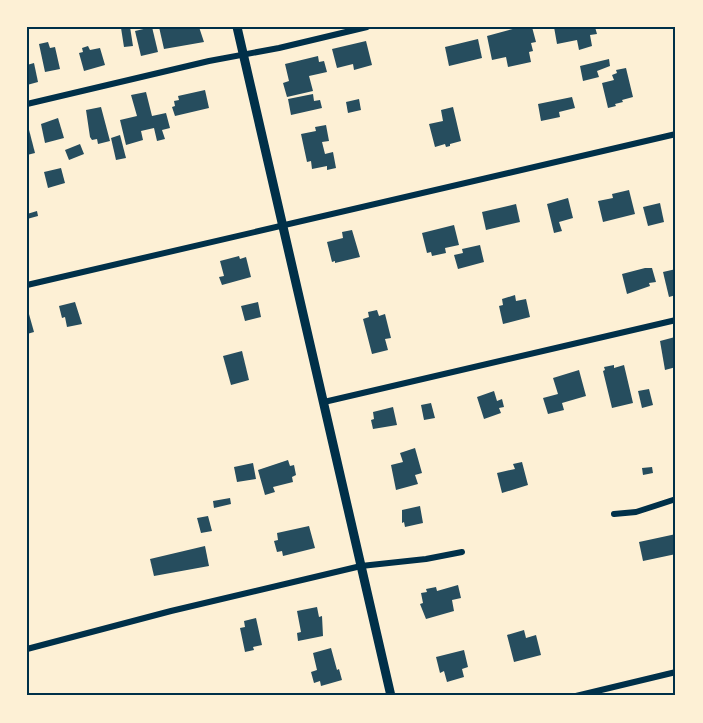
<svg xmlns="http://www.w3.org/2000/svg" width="703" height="723" font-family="'DM Sans',sans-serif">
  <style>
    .building { fill: #264d5e }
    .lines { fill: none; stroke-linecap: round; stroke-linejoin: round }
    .minor { stroke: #003049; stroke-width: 6 }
    .tertiary { stroke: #003049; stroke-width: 9 }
    .neatline { fill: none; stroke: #003049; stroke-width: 2 }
  </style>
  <rect width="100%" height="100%" fill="#fdf0d5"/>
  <!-- building -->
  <g class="building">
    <polygon points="130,27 133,46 124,47 121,28"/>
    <polygon points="152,27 158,52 141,56 135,31"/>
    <polygon points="159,27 199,27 204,42 164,49"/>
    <polygon points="520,27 532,27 536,42 531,43 533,51 529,52 531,62 508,67 506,57 492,60 487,36"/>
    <polygon points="554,27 595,27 597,34 590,35 592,46 579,50 577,40 557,44"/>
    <polygon points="478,39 482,58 449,66 445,47"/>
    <polygon points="366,41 372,65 354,70 353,64 337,68 332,49"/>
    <polygon points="48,42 50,48 55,47 60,69 45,72 39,44"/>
    <polygon points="88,46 90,50 100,48 105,65 84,71 79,53 83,52 82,48"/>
    <polygon points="318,56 319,62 324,61 327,72 309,76 313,91 287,97 283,83 289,81 285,64"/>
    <polygon points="609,59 610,66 597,71 599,77 583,81 580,66"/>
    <polygon points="34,63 38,82 27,85 27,65"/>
    <polygon points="626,68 633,97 622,100 623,102 615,104 616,106 608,108 602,83 614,80 612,75 617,73 616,70"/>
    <polygon points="205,90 209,108 175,116 172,107 175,106 174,101 179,100 178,96"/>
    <polygon points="146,92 152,116 166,113 170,128 162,130 165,139 157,141 154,128 141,131 143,140 126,145 120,120 137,116 131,95"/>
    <polygon points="313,94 314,101 320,100 322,108 291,115 288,99"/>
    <polygon points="572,97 575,108 559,112 560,117 541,121 538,104"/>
    <polygon points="359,99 361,110 348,113 346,102"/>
    <polygon points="101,107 110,141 98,144 97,139 92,140 90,137 86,110"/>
    <polygon points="453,107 461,141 450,144 450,146 446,147 445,144 435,147 429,124 443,121 441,110"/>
    <polygon points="58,118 64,138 45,143 41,124"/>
    <polygon points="27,122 35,153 27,155"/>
    <polygon points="326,125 329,141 322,142 325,154 333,152 336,168 327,170 327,166 312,169 311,161 307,162 301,134 316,131 315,127"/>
    <polygon points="120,135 126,158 116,160 111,138"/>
    <polygon points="80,144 84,154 69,160 65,150"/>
    <polygon points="61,168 65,183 48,188 44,172"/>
    <polygon points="629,190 635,214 603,222 598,201 613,198 612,194"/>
    <polygon points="568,198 573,218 559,222 562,231 554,233 547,204"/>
    <polygon points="660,203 664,222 648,226 643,207"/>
    <polygon points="516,204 520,222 486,230 482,212"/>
    <polygon points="37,211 38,216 27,219 27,214"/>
    <polygon points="454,225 459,245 445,248 446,253 432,256 431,252 427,253 422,233"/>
    <polygon points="352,230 360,257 335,263 335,261 332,262 327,242 343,238 342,232"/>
    <polygon points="480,245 484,262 458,269 454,255 463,253 462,249"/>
    <polygon points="239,256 240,259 246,257 251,277 222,285 219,277 224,276 220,261"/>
    <polygon points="645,268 652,268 656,282 649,283 650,286 627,294 622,274"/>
    <polygon points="676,269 676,295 669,297 663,272"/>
    <polygon points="515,295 516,301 526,299 530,317 503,324 499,306 503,305 502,299"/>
    <polygon points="75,302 82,324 67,327 65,317 62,318 59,306"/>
    <polygon points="258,302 261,317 245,321 241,306"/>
    <polygon points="27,307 34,332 27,334"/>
    <polygon points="377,310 379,316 385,314 391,338 385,339 388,350 372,354 363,319 369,317 368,312"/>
    <polygon points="675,337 676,367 665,370 660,341"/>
    <polygon points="242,351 249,380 231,385 223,356"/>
    <polygon points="614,365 614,368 624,365 633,403 612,408 603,371 605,370 604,367"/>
    <polygon points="579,370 586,396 562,403 564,410 548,414 543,398 558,394 553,378"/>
    <polygon points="649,389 653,405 642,408 638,391"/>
    <polygon points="494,391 497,401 502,399 504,407 499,408 501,413 484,419 477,397"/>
    <polygon points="431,403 435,418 424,420 421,405"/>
    <polygon points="393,407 397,425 373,429 371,420 374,419 373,412"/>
    <polygon points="415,448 422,473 415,475 418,484 396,490 391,465 403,462 400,453"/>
    <polygon points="288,460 290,466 294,465 296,475 292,477 293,482 273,487 275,492 265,495 258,470"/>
    <polygon points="522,462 528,485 502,493 497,473 515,469 513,464"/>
    <polygon points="253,463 256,479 237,482 234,467"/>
    <polygon points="652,467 653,473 643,475 642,468"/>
    <polygon points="230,498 231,504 214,508 213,501"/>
    <polygon points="420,506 423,523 405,527 404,522 402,523 402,510"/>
    <polygon points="208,516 212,531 201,533 197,518"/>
    <polygon points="309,526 315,548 283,556 282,551 277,552 274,541 278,540 277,533"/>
    <polygon points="676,534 676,554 643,561 639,542"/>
    <polygon points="205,546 209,566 154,576 150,559"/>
    <polygon points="458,585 461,598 452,600 454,611 426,619 420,604 423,603 421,593 427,592 426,589 436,587 437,591"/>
    <polygon points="317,607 319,617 322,616 323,636 298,641 297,633 301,632 297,611"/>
    <polygon points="256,618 262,645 253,647 254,650 245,652 240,628 245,627 244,621"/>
    <polygon points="524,630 526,638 536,635 541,655 514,662 507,635"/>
    <polygon points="331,648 337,670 339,669 342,680 321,686 320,681 314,683 311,672 317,670 313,653"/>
    <polygon points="464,650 468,667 462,669 464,677 447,682 444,671 440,673 436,657"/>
  </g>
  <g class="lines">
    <!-- minor -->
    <g class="minor">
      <polyline points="27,104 209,61 279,48 367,27"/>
      <polyline points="27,285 676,134"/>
      <polyline points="324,402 676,320"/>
      <polyline points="614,514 636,512 676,499"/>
      <polyline points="27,649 171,611 361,566 426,559 462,552"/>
      <polyline points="576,696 676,672"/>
    </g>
    <!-- tertiary -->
    <polyline class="tertiary" points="237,27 391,696"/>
  </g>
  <!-- border -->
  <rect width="703" height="723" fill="none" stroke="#fdf0d5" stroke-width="57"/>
  <rect x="28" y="28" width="646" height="666" class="neatline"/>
</svg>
